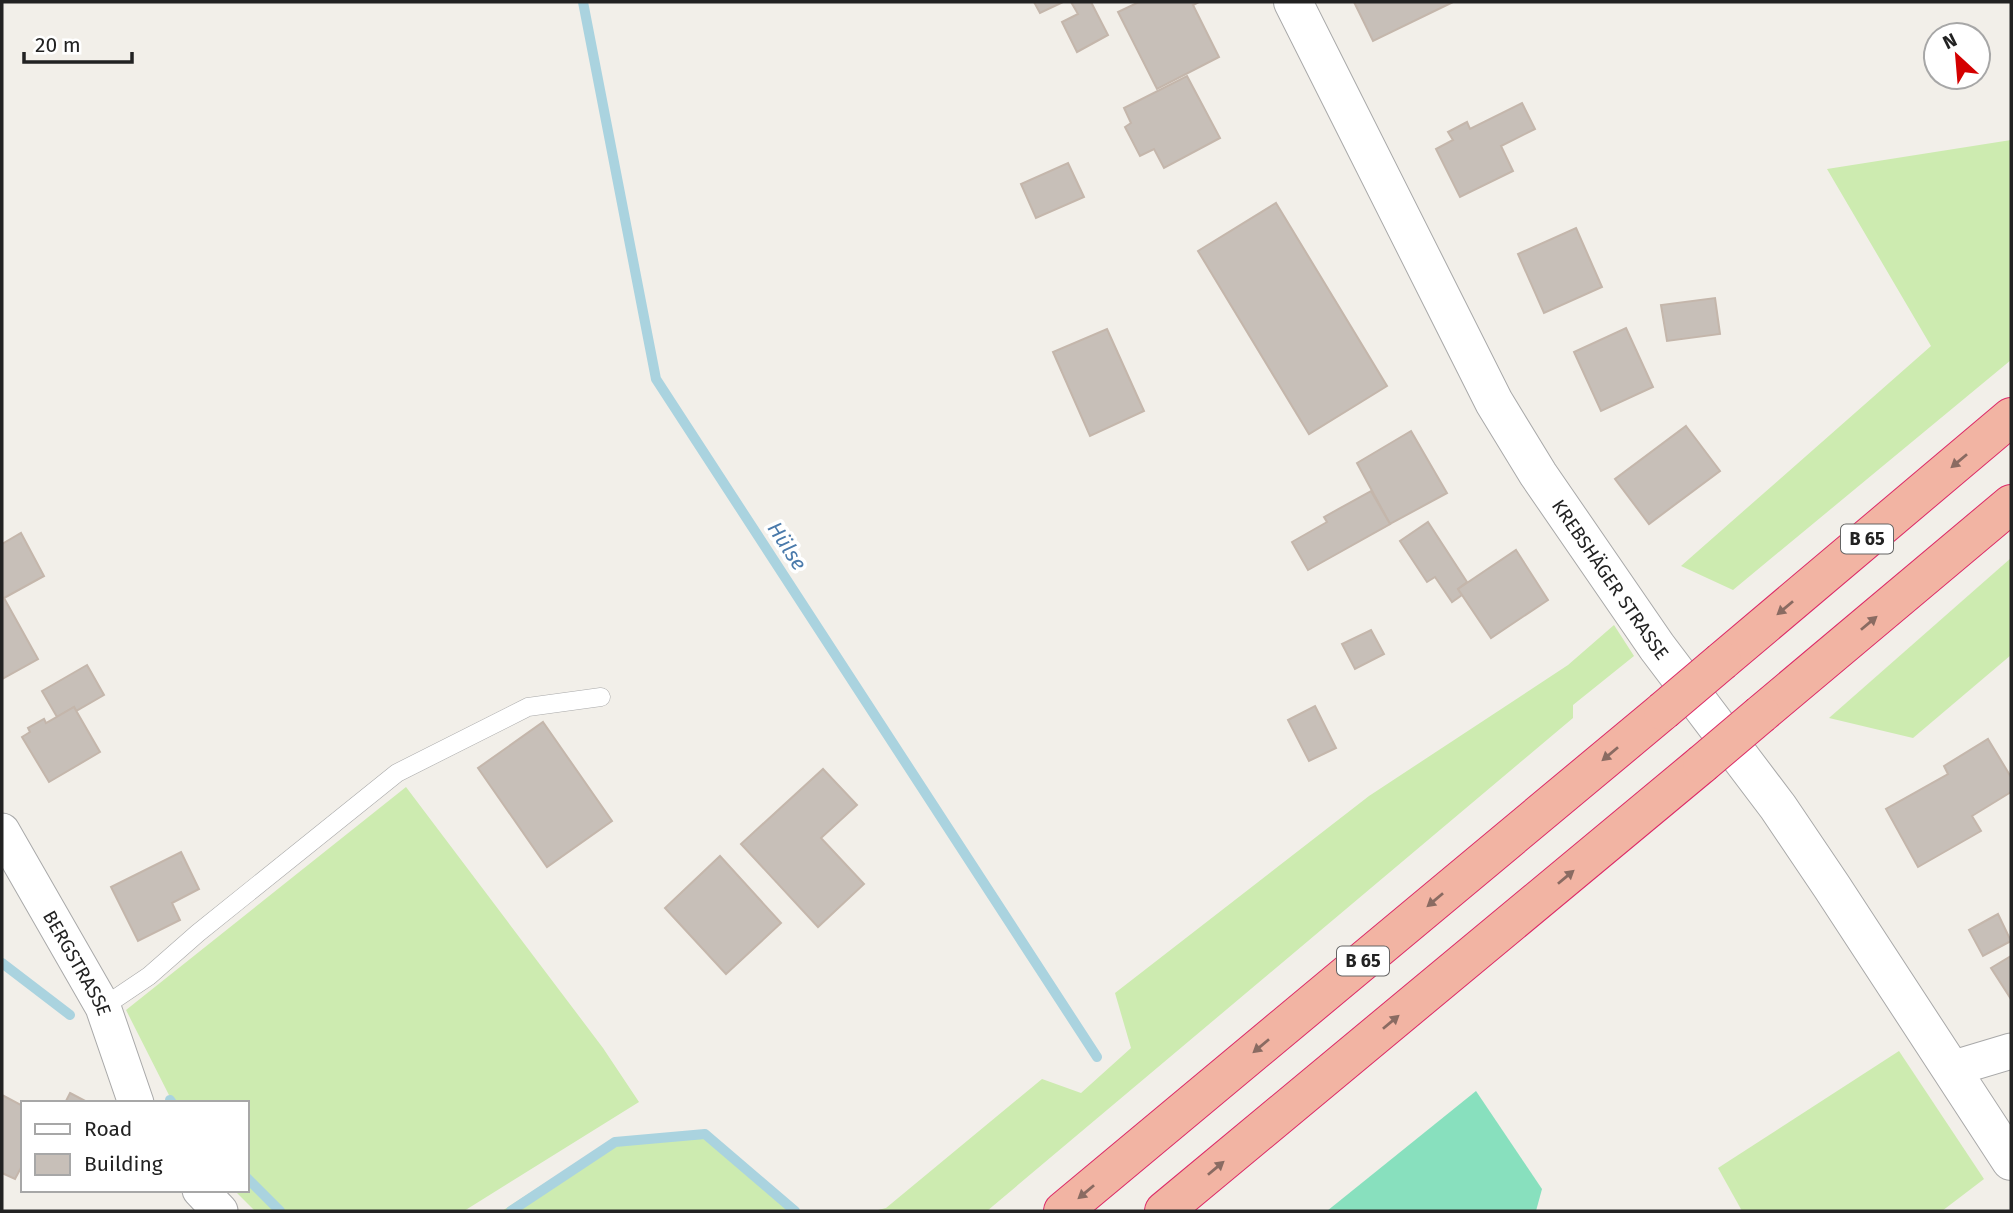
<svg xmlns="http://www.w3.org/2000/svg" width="2013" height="1213" font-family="'Fira Sans',sans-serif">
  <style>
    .grass { fill: #cdebb0 }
    .pitch { fill: #88e0be }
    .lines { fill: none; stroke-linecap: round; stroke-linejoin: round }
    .stream { stroke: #aad3df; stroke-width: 10 }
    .building { fill: #c7bfb8; stroke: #c4b6ab; stroke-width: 2 }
    .service-casing { stroke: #a9a9a9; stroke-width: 19 }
    .minor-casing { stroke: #a9a9a9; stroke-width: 37 }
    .tertiary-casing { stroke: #a9a9a9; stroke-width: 40 }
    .trunk-casing { stroke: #dc2a67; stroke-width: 40 }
    .service { stroke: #fff; stroke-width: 18 }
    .minor { stroke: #fff; stroke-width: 35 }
    .tertiary { stroke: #fff; stroke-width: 38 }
    .trunk { stroke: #f2b4a3; stroke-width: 38 }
    .trunk-bridge-casing { stroke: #dc2a67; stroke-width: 40; stroke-linecap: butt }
    .trunk-bridge { stroke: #f2b4a3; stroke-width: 38 }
    .oneway { fill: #8a6b62 }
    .labels { text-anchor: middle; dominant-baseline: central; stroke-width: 7; stroke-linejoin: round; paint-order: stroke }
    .shield { fill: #fff; stroke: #646464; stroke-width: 2 }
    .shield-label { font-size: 18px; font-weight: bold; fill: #222 }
    .street-label { font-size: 19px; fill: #222; stroke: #fff }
    .water-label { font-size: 21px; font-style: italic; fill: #4a7aab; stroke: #fff }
  </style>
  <rect width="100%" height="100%" fill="#f2efe9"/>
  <!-- grass -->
  <g class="grass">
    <polygon points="2011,140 2011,360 1733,590 1681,566 1931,346 1827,169"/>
    <polygon points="2011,558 2011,655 1913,738 1829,718"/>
    <polygon points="1614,625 1634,656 1573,705 1573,718 987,1211 874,1211 886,1208 1042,1079 1081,1093 1131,1048 1115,993 1369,796 1568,665"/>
    <polygon points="406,787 603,1048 639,1102 464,1211 255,1211 234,1190 247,1190 247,1103 173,1103 126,1010"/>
    <polygon points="1899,1051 1984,1179 1942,1211 1742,1211 1718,1168"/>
    <polygon points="706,1134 789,1211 502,1211 615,1138"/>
  </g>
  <!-- pitch -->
  <polygon class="pitch" points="1476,1091 1542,1189 1536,1211 1327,1211"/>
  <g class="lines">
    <!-- stream -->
    <g class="stream">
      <polyline points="583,2 656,379 1097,1057"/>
      <polyline points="2,963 70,1015"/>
      <polyline points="170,1100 172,1103"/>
      <polyline points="247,1178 280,1211"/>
      <polyline points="511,1211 615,1142 705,1134 795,1211"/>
    </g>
  </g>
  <!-- building -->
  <g class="building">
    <polygon points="1034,2 1063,2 1040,13"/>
    <polygon points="1071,2 1091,2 1108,35 1077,52 1062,22 1078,14"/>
    <polygon points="1139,2 1199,2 1193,5 1219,57 1157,89 1118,12"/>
    <polygon points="1354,2 1453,2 1373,41"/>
    <polygon points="1187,76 1220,138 1164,168 1154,149 1140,156 1125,127 1131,123 1124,108"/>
    <polygon points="1522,103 1535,129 1501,146 1513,171 1460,197 1436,149 1453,140 1448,132 1467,122 1470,129"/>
    <polygon points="1068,163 1084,197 1036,218 1021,184"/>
    <polygon points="1276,203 1387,386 1309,434 1198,251"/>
    <polygon points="1576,228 1602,287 1544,313 1518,254"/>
    <polygon points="1715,298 1720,334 1667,341 1661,305"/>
    <polygon points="1626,328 1653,387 1601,411 1574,352"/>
    <polygon points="1107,329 1144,411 1090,436 1053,352"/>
    <polygon points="1686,426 1720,471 1649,524 1615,479"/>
    <polygon points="1411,431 1447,493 1390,524 1357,463"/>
    <polygon points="1371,491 1390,524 1308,570 1292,542 1327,522 1324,517"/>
    <polygon points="1428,522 1467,582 1458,589 1462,595 1452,602 1435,577 1427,582 1400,541"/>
    <polygon points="21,533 44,576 4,598 38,659 2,679 2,544"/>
    <polygon points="1516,550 1548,600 1491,638 1458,589"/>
    <polygon points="1371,630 1384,654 1355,669 1342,644"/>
    <polygon points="87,665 104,695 76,711 74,707 57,717 42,691"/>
    <polygon points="1315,706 1336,748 1309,761 1288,720"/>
    <polygon points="74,707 100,752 49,782 22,737 30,732 28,728 44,719 46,723"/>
    <polygon points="543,722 612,821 547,867 478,768"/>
    <polygon points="1988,739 2011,777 2011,792 1972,816 1981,831 1918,867 1886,809 1948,774 1944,766"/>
    <polygon points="823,769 857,805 821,838 864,884 818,927 741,844"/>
    <polygon points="181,852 199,889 172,903 180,920 138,941 111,887"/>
    <polygon points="720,856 781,923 726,974 665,908"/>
    <polygon points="1998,914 2011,941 1983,956 1969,930"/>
    <polygon points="2011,956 2011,999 1991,968"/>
    <polygon points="70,1093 89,1103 65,1103"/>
    <polygon points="2,1095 23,1106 23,1164 15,1179 2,1173"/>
  </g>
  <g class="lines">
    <defs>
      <polyline id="service" points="103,1007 149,976 198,933 397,773 528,707 601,697"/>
      <g id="minor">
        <path id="s1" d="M2,831L103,1007L136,1103"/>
        <polyline points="1951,1069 2011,1051"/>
        <polyline points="200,1190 220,1211"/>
      </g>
      <g id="tertiary">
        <path id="s2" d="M1293,2L1494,402L1538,474L1657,647L1778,807L1832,887L2011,1161"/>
      </g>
      <g id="trunk">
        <polyline points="1722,661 2011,417"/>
        <polyline points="1761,714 2011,504"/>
        <polyline points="1063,1211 1663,711"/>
        <polyline points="1164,1211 1702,764"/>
      </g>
    </defs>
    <!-- service casing -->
    <use href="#service" class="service-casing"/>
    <!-- minor casing -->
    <use href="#minor" class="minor-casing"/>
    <!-- tertiary casing -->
    <use href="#tertiary" class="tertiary-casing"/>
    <!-- trunk casing -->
    <use href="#trunk" class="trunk-casing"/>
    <!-- service -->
    <use href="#service" class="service"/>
    <!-- minor -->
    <use href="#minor" class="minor"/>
    <!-- tertiary -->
    <use href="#tertiary" class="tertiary"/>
    <!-- trunk -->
    <use href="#trunk" class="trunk"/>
    <defs>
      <g id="trunk-bridge">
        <polyline points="1663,711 1722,661"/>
        <polyline points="1702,764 1761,714"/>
      </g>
    </defs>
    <!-- trunk-bridge casing -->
    <use href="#trunk-bridge" class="trunk-bridge-casing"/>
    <!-- trunk-bridge -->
    <use href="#trunk-bridge" class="trunk-bridge"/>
  </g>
  <!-- one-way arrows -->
  <defs><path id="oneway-solid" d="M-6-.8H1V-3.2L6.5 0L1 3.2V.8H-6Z" transform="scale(1.75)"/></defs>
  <g class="oneway">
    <use href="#oneway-solid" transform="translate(1959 461) rotate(140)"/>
    <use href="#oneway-solid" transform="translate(1785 608) rotate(140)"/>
    <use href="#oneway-solid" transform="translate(1869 623) rotate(-40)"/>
    <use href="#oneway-solid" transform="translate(1610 754) rotate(140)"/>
    <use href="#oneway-solid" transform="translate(1566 877) rotate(-40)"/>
    <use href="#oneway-solid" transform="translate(1435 900) rotate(140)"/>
    <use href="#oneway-solid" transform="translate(1391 1022) rotate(-40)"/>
    <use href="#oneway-solid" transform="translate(1261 1046) rotate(140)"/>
    <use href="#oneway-solid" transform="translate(1216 1168) rotate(-40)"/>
    <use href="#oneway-solid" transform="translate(1086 1192) rotate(140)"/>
  </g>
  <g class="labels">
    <!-- shield labels -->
    <g class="shield">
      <rect x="1841" y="524.5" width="52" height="29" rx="5"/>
      <rect x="1337" y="946.5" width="52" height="29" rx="5"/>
    </g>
    <g class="shield-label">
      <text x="1867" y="539">B 65</text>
      <text x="1363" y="961">B 65</text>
    </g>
    <!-- street labels -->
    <g class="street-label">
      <text stroke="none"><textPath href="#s2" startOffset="660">KREBSHÄGER STRASSE</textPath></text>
      <text stroke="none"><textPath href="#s1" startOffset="152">BERGSTRASSE</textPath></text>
    </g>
    <!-- water labels -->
    <g class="water-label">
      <text transform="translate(787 546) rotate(57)">Hülse</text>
    </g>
  </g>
  <!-- border -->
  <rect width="2013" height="1213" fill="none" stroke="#222222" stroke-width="7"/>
  <!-- legend -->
  <rect x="21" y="1101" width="228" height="91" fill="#ffffff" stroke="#a7a7a7" stroke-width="2"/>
  <rect x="35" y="1124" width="35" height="10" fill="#ffffff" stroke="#a7a7a7" stroke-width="2"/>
  <text x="84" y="1136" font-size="21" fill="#222222">Road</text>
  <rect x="35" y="1154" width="35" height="21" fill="#c7bfb8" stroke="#a7a7a7" stroke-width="2"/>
  <text x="84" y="1171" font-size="21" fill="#222222">Building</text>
  <!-- north arrow -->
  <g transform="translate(1957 56) rotate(334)"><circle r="33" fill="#ffffff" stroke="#a7a7a7" stroke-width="2"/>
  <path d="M0-5L12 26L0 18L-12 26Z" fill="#d40000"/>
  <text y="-10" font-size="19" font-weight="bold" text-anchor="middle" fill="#222222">N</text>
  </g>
  <!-- scale -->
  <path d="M24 52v10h108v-10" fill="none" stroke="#222222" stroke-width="3.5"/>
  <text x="35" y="52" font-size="21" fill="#222222" stroke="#ffffff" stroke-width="5" paint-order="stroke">20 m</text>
</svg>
